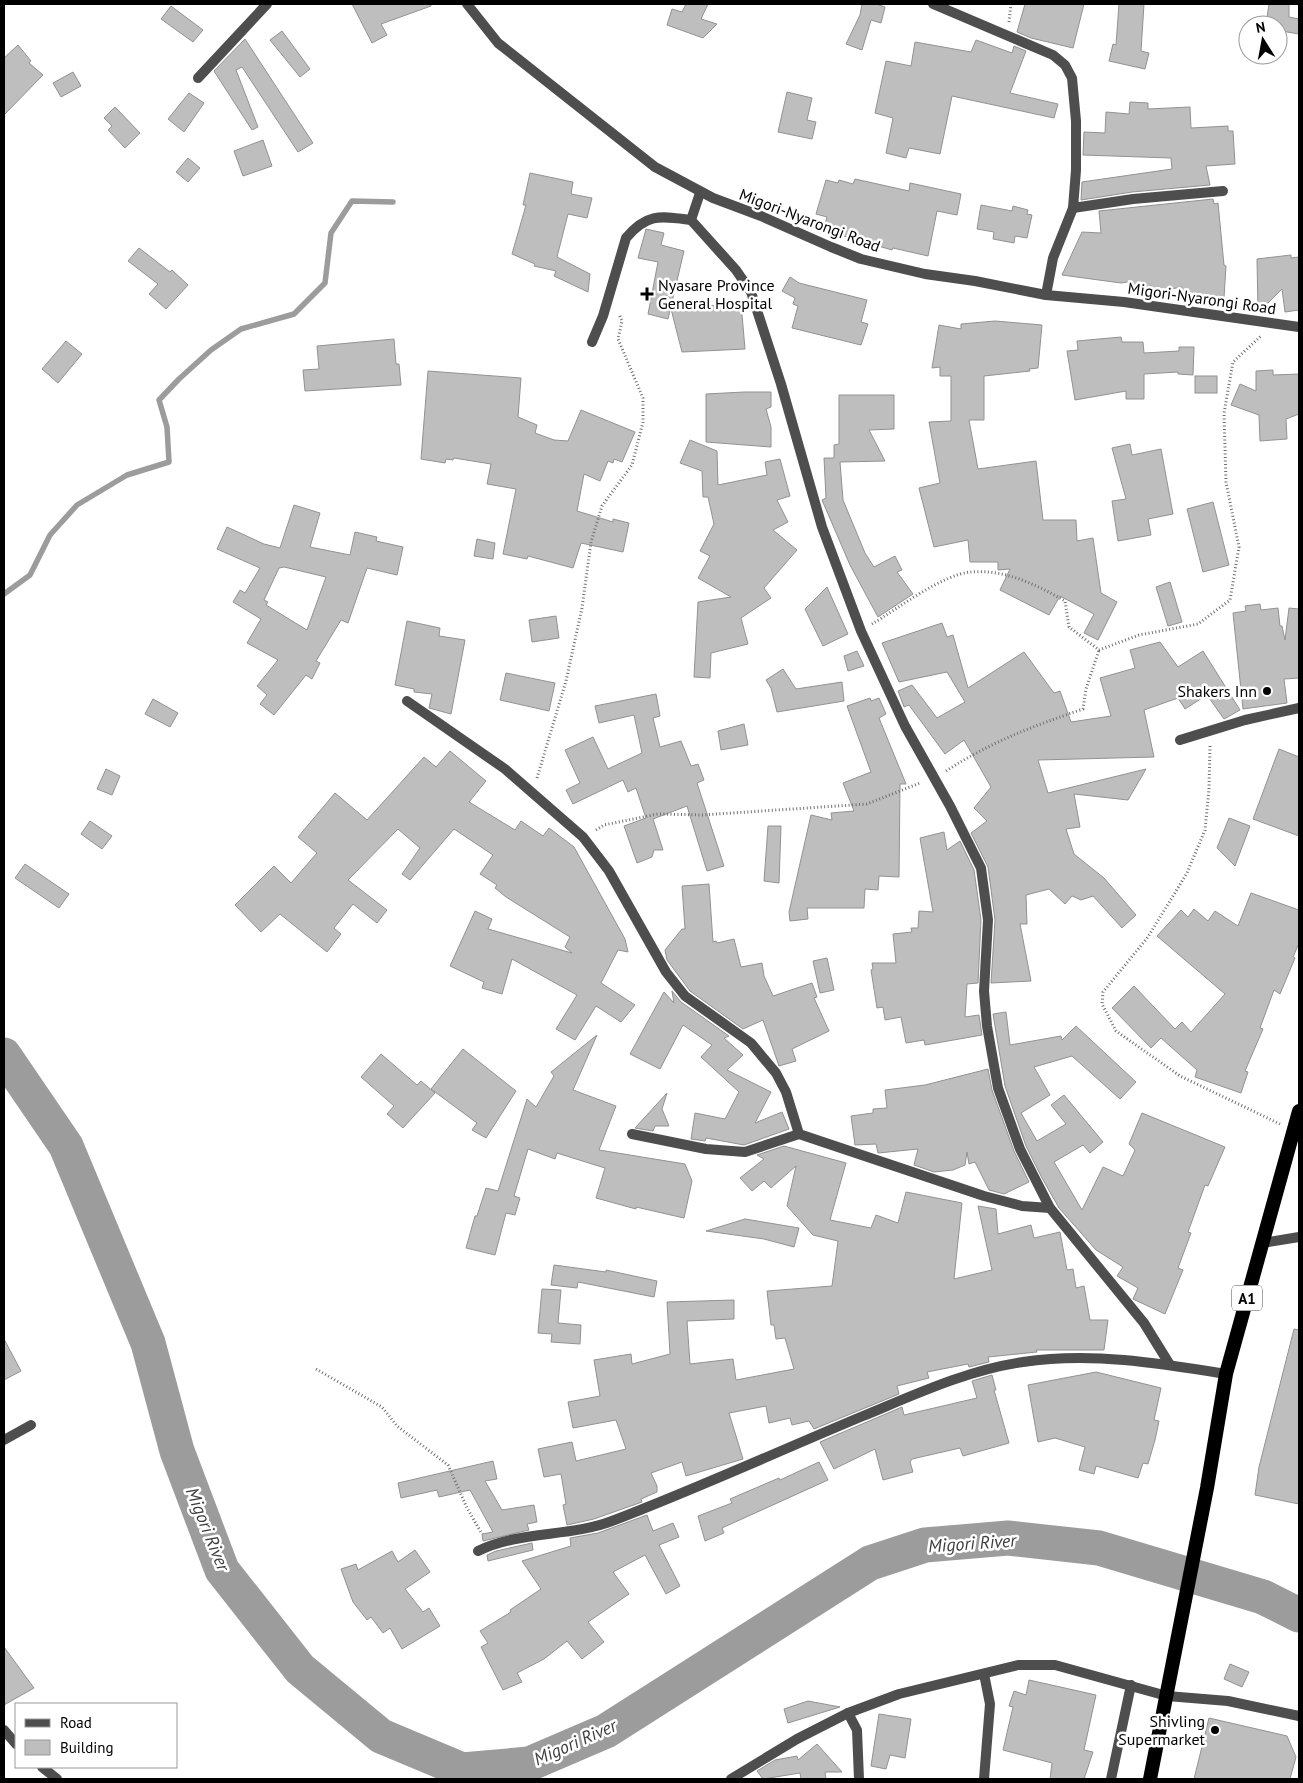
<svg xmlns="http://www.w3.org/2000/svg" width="1303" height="1783" font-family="'PT Sans',sans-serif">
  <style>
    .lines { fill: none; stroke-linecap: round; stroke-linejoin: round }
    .stream { stroke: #9c9c9c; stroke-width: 5.5 }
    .river { stroke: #9c9c9c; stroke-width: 35 }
    .building { fill: #bebebe; stroke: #929292; fill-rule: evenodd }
    .path { stroke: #707070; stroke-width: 3; stroke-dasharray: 1 2.5; stroke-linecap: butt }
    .minor { stroke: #4e4e4e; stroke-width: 10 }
    .tertiary { stroke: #4e4e4e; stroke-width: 10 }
    .trunk { stroke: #000; stroke-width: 14 }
    .poi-dot { fill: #000; stroke: #fff; stroke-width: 2 }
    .labels { text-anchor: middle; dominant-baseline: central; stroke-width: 5; stroke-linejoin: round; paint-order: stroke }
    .shield { fill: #fff; stroke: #4c4c4c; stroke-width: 1 }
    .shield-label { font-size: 15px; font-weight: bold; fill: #000 }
    .street-label { font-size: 16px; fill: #000; stroke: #fff }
    .poi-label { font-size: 16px; fill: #000; stroke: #fff; text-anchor: end }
    .water-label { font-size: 18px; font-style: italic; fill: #3d3d3d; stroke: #fff }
  </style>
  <rect width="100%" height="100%" fill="#fff"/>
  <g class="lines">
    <!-- stream -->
    <polyline class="stream" points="4,594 30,575 50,535 77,505 127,475 169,462 167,427 159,400 179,379 211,350 241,329 294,314 325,283 331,233 352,201 393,202"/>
    <!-- river -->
    <polyline class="river" points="4,1055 66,1146 148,1343 177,1451 222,1570 300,1669 381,1736 462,1770 529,1764 606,1731 870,1563 925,1545 1008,1538 1099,1548 1263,1597 1299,1615"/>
  </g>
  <!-- building -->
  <g class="building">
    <polygon points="352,4 431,4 431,6 381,24 387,35 372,43"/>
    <polygon points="686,4 708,4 701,19 717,24 703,38 667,25 672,9 682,12"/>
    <polygon points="862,4 876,4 885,7 881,23 871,20 862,50 846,44 860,15"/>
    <polygon points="1025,4 1084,4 1073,48 1031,38 1017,32"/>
    <polygon points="1119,4 1144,4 1141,51 1149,53 1145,69 1109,61 1113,44 1116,45"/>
    <polygon points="1269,4 1289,4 1289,17 1299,19 1299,34 1281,31 1282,25 1266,25"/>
    <polygon points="171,6 203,30 193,42 161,19"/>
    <polygon points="282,31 310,69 300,77 270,40"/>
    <polygon points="245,39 313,143 298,152 242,67 236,70 258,127 252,130 214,71"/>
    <polygon points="976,40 1012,53 1014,46 1026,51 1010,93 1058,104 1054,118 952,96 940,154 909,148 906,158 886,153 893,118 875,113 886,61 911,66 915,42 971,52"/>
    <polygon points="18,45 31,61 29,63 43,75 4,115 4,58"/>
    <polygon points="73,72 81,86 61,97 53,83"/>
    <polygon points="787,92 812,98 807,120 816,122 812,139 778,132"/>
    <polygon points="189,93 204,103 184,132 168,119"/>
    <polygon points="1130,102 1148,103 1148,109 1190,107 1191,128 1228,126 1228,131 1233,131 1235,164 1206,166 1210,185 1132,192 1081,200 1082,182 1172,169 1171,158 1083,155 1084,132 1105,133 1106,112 1129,114"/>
    <polygon points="115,107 140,133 125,148 108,130 112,126 104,118"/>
    <polygon points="263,140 272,166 243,176 234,151"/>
    <polygon points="188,158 200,168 188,182 176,172"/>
    <polygon points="530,173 573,182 571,194 592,198 587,218 568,214 557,257 590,274 588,292 554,276 556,271 534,266 535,264 512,254 526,205 523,205"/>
    <polygon points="855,179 909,191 910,183 961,194 957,215 937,211 928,256 893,248 892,250 837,234 838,231 824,227 827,217 816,214 826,180 838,183 839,180 853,184"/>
    <polygon points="1213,199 1214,204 1218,203 1224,265 1226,266 1224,298 1181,295 1182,287 1153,292 1152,286 1129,290 1128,282 1121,283 1062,275 1082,232 1101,233 1099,211"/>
    <polygon points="981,205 1012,211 1013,206 1028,210 1027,214 1032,215 1027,238 1015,236 1014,243 993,239 994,232 977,229"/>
    <polygon points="646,229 664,233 661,245 684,251 668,319 648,314 658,262 638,258"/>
    <polygon points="139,248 170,272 172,270 188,285 166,309 149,294 158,284 128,261"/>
    <polygon points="1291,255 1291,258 1299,257 1299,310 1285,312 1282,289 1258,313 1257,259"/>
    <polygon points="790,277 799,283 867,300 861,322 868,324 861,345 792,328 798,306 793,304 795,298 782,291"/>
    <polygon points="741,303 745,349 682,352 671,309"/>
    <polygon points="995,321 1042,325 1038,368 1029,369 1030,371 984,376 984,420 969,420 978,469 1036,461 1043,520 1076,520 1077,541 1093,538 1101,593 1117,602 1098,640 1084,633 1094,614 1060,596 1049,615 1000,590 1010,569 998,570 998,562 970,562 968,540 934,547 919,488 940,483 929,422 951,421 951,376 940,376 940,367 932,368 939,325 961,329 961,324"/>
    <polygon points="1121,337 1122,342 1143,342 1144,353 1179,351 1179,347 1194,347 1193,375 1178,374 1178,372 1144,374 1144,399 1126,399 1126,391 1075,400 1067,351 1078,350 1077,341"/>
    <polygon points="394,339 396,364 399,364 401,385 305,391 303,370 319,369 317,346"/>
    <polygon points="66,341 82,354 58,383 42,369"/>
    <polygon points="1273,370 1273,375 1299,374 1299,414 1286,419 1287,439 1260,441 1259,415 1231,405 1240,384 1256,391 1256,371"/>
    <polygon points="428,371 521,378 518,417 537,425 535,433 554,440 568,441 581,410 635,432 622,462 614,459 613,463 608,461 600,481 584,474 577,511 613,522 613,519 629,523 623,552 581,543 573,568 528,556 527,559 503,554 516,489 487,484 491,464 454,458 453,460 446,459 445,463 421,459"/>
    <rect x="1195" y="376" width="22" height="17"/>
    <polygon points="744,392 771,392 771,407 766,409 771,427 771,447 706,442 706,394"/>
    <polygon points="839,395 894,395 894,429 869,430 885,461 840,462 843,500 865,553 874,567 895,556 902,570 897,572 913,594 878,617 850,565 822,500 826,498 824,458 834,458 834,445 839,444"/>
    <polygon points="690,440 717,451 718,485 767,475 765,462 780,459 790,496 777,500 788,522 773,530 797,550 764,588 771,598 741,618 748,644 711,653 710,678 694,677 698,602 731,597 698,578 710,556 700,551 714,524 708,497 703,497 702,471 680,463"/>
    <polygon points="1130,444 1132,455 1161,449 1173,514 1148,519 1151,535 1118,541 1112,501 1126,499 1112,448"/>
    <polygon points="1213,502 1229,565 1203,572 1187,509"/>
    <path d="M294,505L320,513L310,547L350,555L355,532L377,537L376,541L403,547L397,575L367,568L348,623L341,620L316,661L320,663L312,679L306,675L274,715L260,704L267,695L257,686L278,660L247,643L261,619L233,602L240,590L245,593L260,568L217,549L227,527L264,544L280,548ZM284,567L326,577L307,630L266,605L268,602L264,600L279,568Z"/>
    <polygon points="477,539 495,543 493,559 474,556"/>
    <polygon points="1170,582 1182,622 1168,626 1156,587"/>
    <polygon points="827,587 848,634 823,646 805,609"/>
    <polygon points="1260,604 1261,610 1278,608 1280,626 1282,626 1285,640 1289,608 1299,609 1299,678 1284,679 1287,703 1243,709 1233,613 1246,611 1245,606"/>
    <polygon points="556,616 559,638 532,642 529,620"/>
    <polygon points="407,621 440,628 439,636 465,640 451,714 429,708 432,694 414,692 414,689 395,685"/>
    <polygon points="942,623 947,637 953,635 968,688 1024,652 1054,693 1060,691 1071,722 1111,716 1100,678 1135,668 1130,650 1160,642 1178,667 1203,651 1240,710 1224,719 1207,695 1185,709 1178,698 1144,710 1154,757 1038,760 1048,793 1146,769 1128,800 1074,794 1080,827 1066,829 1074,854 1104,878 1136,915 1122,928 1093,896 1081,900 1072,896 1065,904 1049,889 1026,895 1027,924 1020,924 1031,981 991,983 995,920 988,867 971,833 987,821 974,808 991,787 964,740 945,754 909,705 904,707 898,691 912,685 937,718 965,702 947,672 899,682 882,643"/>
    <polygon points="857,651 864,666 848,671 844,656"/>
    <polygon points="783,669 796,689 842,682 844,701 777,712 771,688 766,680"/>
    <polygon points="506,673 555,683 549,711 500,700"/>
    <polygon points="656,694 660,716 653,718 660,747 681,741 691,766 698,764 704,780 697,783 724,866 707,871 687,806 653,819 663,850 654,850 652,857 637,863 624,826 646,818 636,788 628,792 623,780 573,804 566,790 580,783 565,750 593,737 608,769 642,753 634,715 599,723 595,706"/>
    <polygon points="870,698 871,701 879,698 886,714 879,718 906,784 900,784 899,877 879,876 878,890 865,889 864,908 807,908 808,919 790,921 789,912 811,815 832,820 831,813 854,811 843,783 871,772 847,706"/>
    <polygon points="153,699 178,713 170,727 145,714"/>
    <polygon points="744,724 748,745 721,750 718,731"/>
    <polygon points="1279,749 1299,757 1299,836 1253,819"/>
    <polygon points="450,751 486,781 469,802 515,830 521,821 543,836 549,828 574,847 625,939 628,952 618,950 601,983 635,1005 621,1022 596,1006 575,1040 556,1029 577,995 512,959 502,994 482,988 484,982 450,966 475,911 492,919 488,929 572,953 565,947 570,937 506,897 495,888 497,885 480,874 493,855 454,829 410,880 402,874 420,848 398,829 348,880 387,910 377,923 353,904 334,928 341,934 327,952 280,914 261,932 235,905 274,866 291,883 317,853 298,837 335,793 367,820 424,757 436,767"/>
    <polygon points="106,769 120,776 112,795 97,789"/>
    <polygon points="1229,818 1250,826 1235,866 1217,848"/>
    <polygon points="90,821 112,836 102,849 81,834"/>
    <polygon points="768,826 781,826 779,883 764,881"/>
    <polygon points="944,832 947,850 960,841 974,870 981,920 978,983 967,984 965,1017 979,1015 982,1035 925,1045 924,1040 906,1043 901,1017 885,1020 883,1007 877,1008 871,970 873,969 872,963 896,963 893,934 912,932 911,928 918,928 919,911 933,912 920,838"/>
    <polygon points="25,864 69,894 59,908 15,878"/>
    <polygon points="709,884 713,942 716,941 717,943 734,939 741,967 762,963 764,976 773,996 812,983 817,997 814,998 829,1031 792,1049 796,1061 779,1066 763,1020 743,1029 690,991 667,960 665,950 682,929 685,929 682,886"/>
    <polygon points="1251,893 1299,910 1299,943 1293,957 1295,958 1280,994 1274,990 1260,1028 1263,1029 1245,1071 1248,1072 1241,1093 1195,1077 1197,1070 1161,1038 1151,1048 1112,1008 1134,986 1175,1029 1182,1022 1191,1032 1225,994 1157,936 1181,910 1188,917 1194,909 1208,921 1215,911 1238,926"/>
    <polygon points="827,958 834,990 820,993 813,961"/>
    <polygon points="672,991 681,1002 729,1036 724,1038 743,1055 727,1070 771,1092 755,1123 782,1112 789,1129 744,1145 706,1138 705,1141 691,1139 695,1113 725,1119 739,1092 701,1057 712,1045 683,1025 660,1069 630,1054 664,992 674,1003"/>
    <polygon points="1006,1012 1010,1045 1061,1036 1062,1040 1076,1026 1136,1082 1120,1099 1072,1056 1034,1067 1050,1095 1021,1113 1037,1141 1066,1124 1051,1105 1064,1095 1103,1142 1090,1153 1083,1145 1054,1162 1082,1210 1103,1167 1123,1176 1135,1150 1129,1144 1142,1113 1225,1147 1208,1186 1205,1185 1188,1232 1191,1233 1178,1268 1183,1270 1165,1314 1133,1299 1138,1288 1117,1276 1123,1267 1096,1250 1059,1208 1042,1178 1026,1146 1005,1086 993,1014"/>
    <polygon points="597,1035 573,1090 616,1106 599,1150 685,1164 692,1181 684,1218 636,1207 636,1209 596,1198 605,1168 560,1154 557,1153 555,1159 528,1149 514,1196 520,1198 515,1215 506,1213 495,1255 466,1248 475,1216 477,1216 486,1188 498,1191 527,1099 536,1107 554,1076 551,1072"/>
    <polygon points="463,1049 516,1091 486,1138 472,1130 477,1123 431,1089"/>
    <polygon points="381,1054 417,1085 421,1081 435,1093 403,1128 387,1114 394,1106 361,1077"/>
    <polygon points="988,1069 992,1090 1014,1151 1029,1182 1004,1194 989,1190 975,1162 969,1164 967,1152 965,1165 953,1170 934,1172 914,1165 918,1149 878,1153 876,1144 855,1145 851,1116 873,1113 873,1109 887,1108 885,1090 925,1085"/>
    <polygon points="667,1093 662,1109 669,1126 655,1126 653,1131 635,1128"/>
    <polygon points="784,1146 846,1163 830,1220 871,1228 876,1215 898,1223 906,1192 962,1203 954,1279 992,1270 978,1206 996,1209 998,1234 1031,1225 1034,1238 1060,1232 1067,1270 1073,1269 1076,1288 1084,1286 1090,1320 1108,1320 1104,1350 1036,1350 1037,1352 988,1357 989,1362 969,1367 968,1364 927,1372 929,1378 897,1386 899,1394 814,1429 809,1421 792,1425 790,1418 769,1423 766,1406 729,1413 743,1459 686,1476 682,1462 651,1473 657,1486 657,1492 641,1499 642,1502 594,1519 567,1525 563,1505 566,1504 561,1474 544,1477 538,1449 572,1442 576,1461 626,1449 616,1420 573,1428 568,1402 600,1396 594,1360 631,1354 632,1364 670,1354 667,1302 734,1300 734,1319 687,1321 690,1364 733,1359 736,1380 794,1369 785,1338 776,1339 774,1325 771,1325 767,1291 832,1286 838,1241 813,1235 787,1206 796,1166 771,1188 764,1181 752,1191 740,1178 764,1159 757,1155"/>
    <polygon points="745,1219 799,1228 794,1247 764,1239 706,1231"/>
    <polygon points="554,1265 606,1272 606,1270 657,1281 654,1297 578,1282 577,1288 551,1285"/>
    <polygon points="542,1289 561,1290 558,1323 581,1325 580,1344 551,1342 552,1334 538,1333"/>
    <polygon points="1294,1329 1299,1330 1299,1504 1255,1495 1259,1467"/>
    <polygon points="4,1339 21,1371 4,1380"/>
    <polygon points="1096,1372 1161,1388 1154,1420 1159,1421 1155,1440 1148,1464 1143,1463 1138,1478 1096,1466 1094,1474 1079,1470 1085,1447 1055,1438 1038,1442 1028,1385"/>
    <polygon points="992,1375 996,1390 994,1390 1009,1443 963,1456 960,1448 912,1459 910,1462 913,1472 883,1480 875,1449 834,1469 820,1442 902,1407 904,1415 977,1398 972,1381"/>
    <polygon points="493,1461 497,1479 485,1481 502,1510 534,1505 537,1522 527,1524 529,1530 483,1541 482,1534 493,1532 470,1490 439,1497 437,1490 401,1498 398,1483"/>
    <polygon points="819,1462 828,1480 722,1528 724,1533 705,1541 698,1516 732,1503 730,1499 779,1478 780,1480"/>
    <polygon points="647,1515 653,1531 673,1523 679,1537 659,1545 680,1586 666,1594 645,1555 613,1572 629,1594 588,1622 604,1642 582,1659 567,1641 544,1659 517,1673 522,1682 503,1690 481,1647 488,1643 480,1631 511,1612 510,1610 541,1589 522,1561 571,1546 570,1538 598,1533"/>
    <polygon points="532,1543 533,1550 488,1561 487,1555 496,1551"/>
    <polygon points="415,1550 430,1572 405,1589 423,1612 429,1608 440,1626 402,1649 390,1628 383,1633 371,1617 367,1620 353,1602 341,1569 356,1564 358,1570 392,1551 398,1562"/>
    <polygon points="4,1647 34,1688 4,1705"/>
    <polygon points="1230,1664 1249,1672 1242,1687 1224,1679"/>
    <polygon points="1029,1680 1096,1695 1084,1750 1093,1752 1084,1779 1050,1779 1052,1763 1003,1750 1013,1707 1009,1706 1014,1691 1026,1695"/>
    <polygon points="808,1701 840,1707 788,1723 784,1709"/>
    <polygon points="879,1714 911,1719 905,1758 890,1755 886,1769 871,1766"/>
    <polygon points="1209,1718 1287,1736 1296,1757 1290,1779 1194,1779"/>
    <polygon points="817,1744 842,1772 825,1772 826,1779 801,1779 800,1773 763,1779 757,1771 775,1760 797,1756 798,1760"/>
  </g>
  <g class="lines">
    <!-- path -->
    <g class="path">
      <polyline points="1009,22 1011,4"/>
      <path d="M872,624C897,609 943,574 971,572C1005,569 1037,585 1065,601L1069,627L1099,650L1139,635L1198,624L1230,600L1239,547L1226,482L1224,413L1233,362L1261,336"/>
      <polyline points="1210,746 1209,789 1205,830 1187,873 1148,937 1103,992 1102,1004 1116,1031 1180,1076 1280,1124"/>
      <path d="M946,771C991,742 1033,726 1083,709L1086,689L1099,650"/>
      <polyline points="537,778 566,681 582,608 591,542 602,506 632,465 643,422 643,398 618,339 622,321 619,314"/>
      <polyline points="596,830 604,825 658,814 702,815 867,804 920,783"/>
      <polyline points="316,1369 382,1407 397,1426 448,1465 467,1508 482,1534"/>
    </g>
    <!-- minor -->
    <g class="minor">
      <polyline points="933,4 1053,55 1065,65 1072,78 1076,121 1076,170 1073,208 1053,258 1046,295"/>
      <polyline points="198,78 267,4"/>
      <polyline points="700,193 691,220 736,270 751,292 781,384 822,527 861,631 905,726 950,806 981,868 988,920 984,991 987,1026 998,1088 1020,1149 1050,1208 1144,1323 1170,1365"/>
      <polyline points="1073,208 1133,199 1223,191"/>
      <path d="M592,342L603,316L626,238C647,213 660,216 691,220"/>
      <polyline points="407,701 505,769 583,837 609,871 666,972 685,996 751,1043 776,1073 786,1092 799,1134 984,1196 1022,1206 1050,1208"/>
      <polyline points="1180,740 1245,720 1299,708"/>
      <polyline points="632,1134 706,1149 745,1152 799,1134"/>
      <polyline points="1262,1243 1299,1237"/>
      <polyline points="4,1440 31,1425"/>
      <path d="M478,1551C518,1531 570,1537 612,1521C696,1489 779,1451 863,1416C914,1395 967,1370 1023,1362C1091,1352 1158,1363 1226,1374"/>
      <polyline points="848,1713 857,1730 859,1779"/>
      <polyline points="4,1730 16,1744"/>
      <polyline points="42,1767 57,1779"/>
      <polyline points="731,1779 797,1739 848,1713 899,1694 1018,1665 1055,1665 1167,1696 1228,1701 1299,1716"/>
      <polyline points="984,1779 990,1704 984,1674"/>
      <polyline points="1111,1779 1131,1685"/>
    </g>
    <!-- tertiary -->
    <polyline class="tertiary" points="467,4 498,43 655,167 713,198 761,216 831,247 861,259 925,274 975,281 1046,295 1124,302 1299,327"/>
    <!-- trunk -->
    <polyline class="trunk" points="1150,1779 1207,1488 1226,1374 1299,1111"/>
  </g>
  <!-- markers -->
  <g class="poi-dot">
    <path d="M644.5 286.5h5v5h5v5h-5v5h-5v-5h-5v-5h5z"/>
    <circle cx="1267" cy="691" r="5"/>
    <circle cx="1215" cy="1730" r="5"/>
  </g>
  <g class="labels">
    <!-- shield labels -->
    <rect class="shield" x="1232" y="1285.5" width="30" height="25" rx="4"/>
    <g class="shield-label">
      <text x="1247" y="1298">A1</text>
    </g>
    <!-- street labels -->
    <g class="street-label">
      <text transform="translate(810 220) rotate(21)">Migori-Nyarongi Road</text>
      <text transform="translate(1202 298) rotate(8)">Migori-Nyarongi Road</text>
    </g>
    <!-- poi labels -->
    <g class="poi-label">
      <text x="658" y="285" text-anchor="start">Nyasare Province<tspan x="658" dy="18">General Hospital</tspan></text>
      <text x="1257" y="691">Shakers Inn</text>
      <text x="1205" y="1721">Shivling<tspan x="1205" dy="18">Supermarket</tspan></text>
    </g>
    <!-- water labels -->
    <g class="water-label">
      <text transform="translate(208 1529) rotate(68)">Migori River</text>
      <text transform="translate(972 1543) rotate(-4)">Migori River</text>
      <text transform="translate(575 1742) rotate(-24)">Migori River</text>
    </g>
  </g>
  <!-- border -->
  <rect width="1303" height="1783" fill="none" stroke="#000000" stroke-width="10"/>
  <!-- legend -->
  <rect x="15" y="1703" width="162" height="65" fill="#ffffff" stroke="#999999"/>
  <rect x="25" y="1719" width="25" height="8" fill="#4e4e4e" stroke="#999999"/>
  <text x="60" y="1728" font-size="15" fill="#000000">Road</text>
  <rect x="25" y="1740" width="25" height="15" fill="#bebebe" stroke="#999999"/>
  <text x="60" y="1753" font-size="15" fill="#000000">Building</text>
  <!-- north arrow -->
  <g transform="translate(1263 40) rotate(349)"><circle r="24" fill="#ffffff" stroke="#999999"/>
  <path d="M0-4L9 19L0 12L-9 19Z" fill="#000000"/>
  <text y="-8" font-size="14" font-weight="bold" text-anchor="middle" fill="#000000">N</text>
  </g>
</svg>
